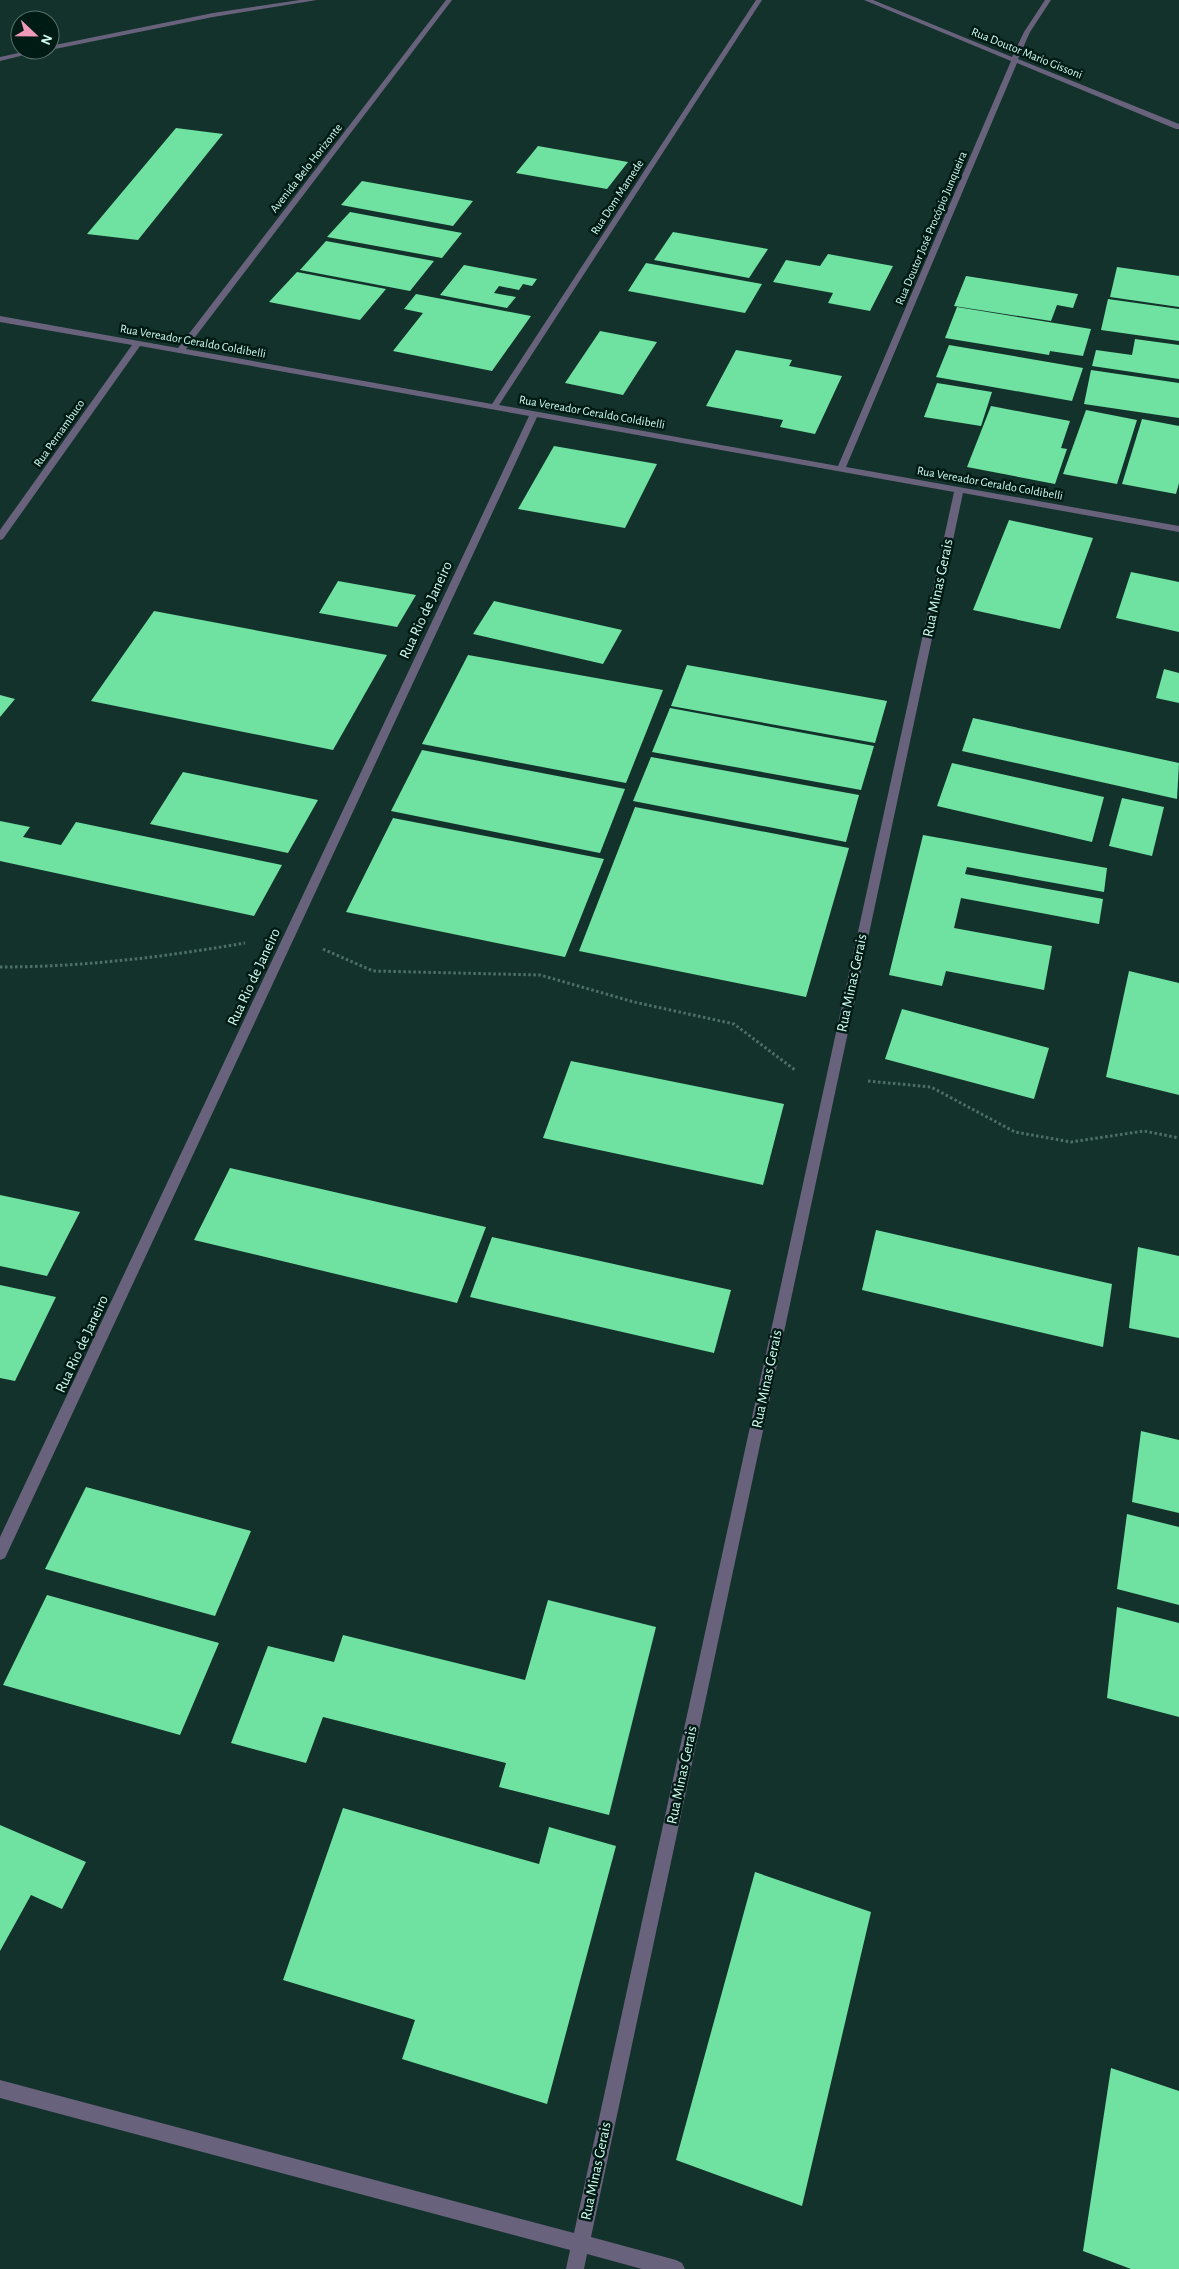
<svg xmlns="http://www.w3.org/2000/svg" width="1179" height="2269" font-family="'Alegreya Sans',sans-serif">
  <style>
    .building { fill: #6fe2a2 }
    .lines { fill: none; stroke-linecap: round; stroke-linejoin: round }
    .path { stroke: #4c6f67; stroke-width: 3; stroke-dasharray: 2.5 2.5; stroke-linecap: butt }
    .minor { fill: #69627d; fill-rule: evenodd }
    .labels { text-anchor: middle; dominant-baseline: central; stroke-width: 5; stroke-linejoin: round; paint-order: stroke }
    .far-street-label { font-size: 12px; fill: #cffcf0; stroke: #001a14 }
    .street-label { font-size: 15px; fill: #cffcf0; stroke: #001a14 }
  </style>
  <rect width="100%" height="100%" fill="#13322b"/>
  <!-- building -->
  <g class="building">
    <polygon points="176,128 223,134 138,240 87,234"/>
    <polygon points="538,146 628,162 607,189 516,173"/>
    <polygon points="362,181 473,201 453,226 341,205"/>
    <polygon points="350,212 462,233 442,258 327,237"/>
    <polygon points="673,232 768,249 749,278 654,260"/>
    <polygon points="326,241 434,261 410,291 300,270"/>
    <polygon points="828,254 893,266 870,311 828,303 833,293 773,282 786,260 820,266"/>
    <polygon points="646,263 762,284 745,313 628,291"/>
    <polygon points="464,265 537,279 532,286 523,284 519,290 499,286 494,293 516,297 507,308 440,295"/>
    <polygon points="1117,267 1179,276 1179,307 1110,297"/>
    <polygon points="297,272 386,289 360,320 269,302"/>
    <polygon points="966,276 1078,294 1073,308 1057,305 1051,321 954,306"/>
    <polygon points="416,294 531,316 492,371 393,351 423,313 404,309"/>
    <polygon points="1108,299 1179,309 1179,341 1101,330"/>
    <polygon points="957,307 1091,329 1083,356 1050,351 1049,355 945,338"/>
    <polygon points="600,331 657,342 623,395 565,383"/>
    <polygon points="1135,339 1179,345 1179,379 1092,366 1096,350 1132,355"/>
    <polygon points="949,345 1083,368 1072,401 936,377"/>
    <polygon points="736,350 792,360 789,366 842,376 815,434 780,427 783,420 706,406"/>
    <polygon points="1091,370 1179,383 1179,418 1084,404"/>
    <polygon points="937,383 992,392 981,426 924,417"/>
    <polygon points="991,406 1070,421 1061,448 1067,449 1055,484 967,467"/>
    <polygon points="1086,410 1137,420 1117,484 1063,474"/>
    <polygon points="1142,419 1179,426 1179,483 1176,494 1122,484"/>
    <polygon points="554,446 657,464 625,528 518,509"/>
    <polygon points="1009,520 1093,538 1060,629 973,610"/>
    <polygon points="1131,572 1179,582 1179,632 1116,618"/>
    <polygon points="338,581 416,595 397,627 319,613"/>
    <polygon points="494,601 622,630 603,664 473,634"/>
    <polygon points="154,611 387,655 333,750 91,701"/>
    <polygon points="468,655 663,690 626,783 422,744"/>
    <polygon points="687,665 887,701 875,743 671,706"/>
    <polygon points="1164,669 1179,673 1179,703 1156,698"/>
    <polygon points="0,695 15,699 0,717"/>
    <polygon points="670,708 874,746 861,790 652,752"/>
    <polygon points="973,718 1179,763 1177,799 962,751"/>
    <polygon points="422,750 625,789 600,853 391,811"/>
    <polygon points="651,757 859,795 846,842 633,801"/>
    <polygon points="952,763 1104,797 1092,842 937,806"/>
    <polygon points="183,772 318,800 288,853 150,824"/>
    <polygon points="1122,798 1164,807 1152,856 1109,846"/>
    <polygon points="635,807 849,848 806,997 579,951"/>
    <polygon points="393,818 604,859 565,957 346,912"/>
    <polygon points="0,821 30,827 23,837 61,845 76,822 282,865 254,916 0,861"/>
    <polygon points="923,835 1107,868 1104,892 967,867 965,874 1103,899 1099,924 961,898 954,928 1052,946 1044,990 946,971 942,986 889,975"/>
    <polygon points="1129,971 1179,983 1179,1095 1106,1077"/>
    <polygon points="902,1009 1049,1048 1034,1099 885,1059"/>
    <polygon points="571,1061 784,1104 763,1185 543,1138"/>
    <polygon points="230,1168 486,1227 457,1303 194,1240"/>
    <polygon points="0,1195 80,1212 47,1276 0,1266"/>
    <polygon points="876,1230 1112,1284 1103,1347 862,1290"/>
    <polygon points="492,1237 731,1290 714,1353 470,1297"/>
    <polygon points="1138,1247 1179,1256 1179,1338 1129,1328"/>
    <polygon points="0,1285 56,1297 15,1381 0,1378"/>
    <polygon points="1141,1431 1179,1440 1179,1513 1132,1502"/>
    <polygon points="86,1487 251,1531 215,1616 45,1569"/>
    <polygon points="1127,1514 1179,1527 1179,1605 1117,1589"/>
    <polygon points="47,1595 219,1643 180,1735 3,1685"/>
    <polygon points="548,1600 656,1627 609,1815 499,1787 506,1763 323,1717 306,1763 231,1743 268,1646 334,1662 343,1635 525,1680"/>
    <polygon points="1117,1607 1179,1623 1179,1717 1107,1698"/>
    <polygon points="343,1808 539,1864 549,1827 616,1846 547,2104 402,2059 415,2020 283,1980"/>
    <polygon points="0,1825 86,1862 62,1909 31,1895 0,1951"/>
    <polygon points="755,1872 871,1912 802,2206 676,2160"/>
    <polygon points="1111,2068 1179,2091 1179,2269 1131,2269 1083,2251"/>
  </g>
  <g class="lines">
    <!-- path -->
    <g class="path">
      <polyline points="323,949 373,971 540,975 634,1002 734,1024 795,1070"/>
      <path d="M0,967C83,967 164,957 245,943"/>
      <polyline points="868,1081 931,1087 1015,1132 1071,1142 1144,1131 1179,1138"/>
    </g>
    <!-- minor -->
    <g class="minor">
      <polygon points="300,0 317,0 213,17 50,50 50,46 213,13"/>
      <polygon points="446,0 452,0 186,349 492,404 756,0 762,0 499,405 838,466 1011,61 864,0 873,0 1012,57 1024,32 1045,0 1051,0 1030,32 1018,59 1179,124 1179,129 1176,129 1017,63 846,467 1179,526 1179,532 963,493 591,2237 676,2260 682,2263 685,2269 642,2269 587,2254 584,2269 566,2269 570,2250 0,2098 0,2080 574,2233 954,492 537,417 5,1558 0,1560 0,1537 529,416 140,346 3,539 0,540 0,530 132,345 0,322 0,316 178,348"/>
      <polygon points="32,50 45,50 0,61 0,57"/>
    </g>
  </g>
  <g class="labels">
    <!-- far-street labels -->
    <g class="far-street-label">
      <text transform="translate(1027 53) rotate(22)">Rua Doutor Mario Gissoni</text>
      <text transform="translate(306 168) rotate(-52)">Avenida Belo Horizonte</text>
      <text transform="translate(617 197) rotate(-57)">Rua Dom Mamede</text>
      <text transform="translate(931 228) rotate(-67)">Rua Doutor José Procópio Junqueira</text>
      <text transform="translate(193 341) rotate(10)">Rua Vereador Geraldo Coldibelli</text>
      <text transform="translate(592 412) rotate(10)">Rua Vereador Geraldo Coldibelli</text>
      <text transform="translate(59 433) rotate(-55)">Rua Pernambuco</text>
      <text transform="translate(990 483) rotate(10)">Rua Vereador Geraldo Coldibelli</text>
    </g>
    <!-- street labels -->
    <g class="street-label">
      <text transform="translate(938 588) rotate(-78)">Rua Minas Gerais</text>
      <text transform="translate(426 610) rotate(-65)">Rua Rio de Janeiro</text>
      <text transform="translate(254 977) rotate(-65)">Rua Rio de Janeiro</text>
      <text transform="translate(852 983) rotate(-78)">Rua Minas Gerais</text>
      <text transform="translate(82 1344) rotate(-65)">Rua Rio de Janeiro</text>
      <text transform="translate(767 1379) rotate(-78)">Rua Minas Gerais</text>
      <text transform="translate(682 1775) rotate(-78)">Rua Minas Gerais</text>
      <text transform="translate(596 2171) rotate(-78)">Rua Minas Gerais</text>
    </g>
  </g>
  <!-- north arrow -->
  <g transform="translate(35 35) rotate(112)"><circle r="24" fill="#001a14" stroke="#53746c"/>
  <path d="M0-4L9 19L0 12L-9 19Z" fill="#ef9ab8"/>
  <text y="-8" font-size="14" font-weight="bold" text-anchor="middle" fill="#cffcf0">N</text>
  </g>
</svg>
